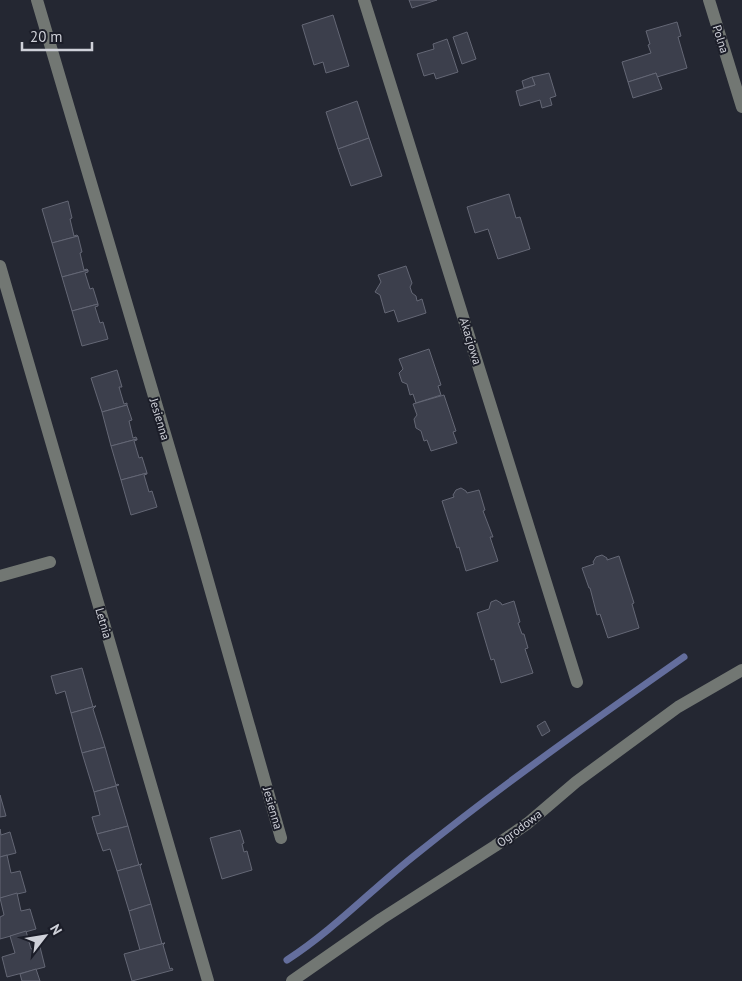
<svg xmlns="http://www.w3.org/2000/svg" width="742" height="981" font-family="'PT Sans',sans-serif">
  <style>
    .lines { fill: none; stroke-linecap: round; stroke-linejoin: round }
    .stream { stroke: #646e9d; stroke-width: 7 }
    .building { fill: #3c3f4c; stroke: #646775 }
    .minor { stroke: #727773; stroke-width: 12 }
    .labels { text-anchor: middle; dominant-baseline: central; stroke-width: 4; stroke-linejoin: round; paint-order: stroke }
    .street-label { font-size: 12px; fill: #cfd1d9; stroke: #1b1d28 }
  </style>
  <rect width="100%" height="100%" fill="#242732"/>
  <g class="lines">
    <!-- stream -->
    <path class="stream" d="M287,960C335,929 374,887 419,852C505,783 594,720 684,657"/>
  </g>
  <!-- building -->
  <g class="building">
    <polygon points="409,0 437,0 412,8"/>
    <polygon points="333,15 349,66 326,73 323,62 314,65 302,25"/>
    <polygon points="677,22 681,36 678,37 687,68 657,77 656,73 628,82 622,62 651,53 648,45 650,44 646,31"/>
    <polygon points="467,32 476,59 462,64 453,37"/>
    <polygon points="447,39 458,72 436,79 434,73 424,76 417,54 434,49 433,44"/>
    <polygon points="549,73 556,96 550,98 552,105 542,108 540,100 520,106 516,91 535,85 532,77"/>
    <polygon points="656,73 662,89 633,98 628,82"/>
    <polygon points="532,77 535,85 524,88 522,81"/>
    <polygon points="357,101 369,138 338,149 326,112"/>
    <polygon points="369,138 382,176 351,186 338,149"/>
    <polygon points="509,194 516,218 520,217 530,249 498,259 488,229 475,233 467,207"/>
    <polygon points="68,201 72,218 70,219 74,236 77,235 78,236 52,243 42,209"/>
    <polygon points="78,236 82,252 80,253 84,270 87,269 88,270 62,277 52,243"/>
    <polygon points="406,266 412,283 410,287 412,293 416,296 417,301 422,299 426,313 398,322 394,310 385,313 380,295 375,292 381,282 378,275"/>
    <polygon points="88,270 88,272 85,273 90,289 93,288 98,304 72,311 62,277"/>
    <polygon points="98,304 98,306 95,307 100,323 103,322 108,339 82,346 72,311"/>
    <polygon points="429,349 441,385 438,386 441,395 416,403 413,394 410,395 407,384 402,382 399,373 403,369 399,359"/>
    <polygon points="117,370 122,387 119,387 124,404 127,403 127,405 102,412 91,378"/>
    <polygon points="444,395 456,431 453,432 457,443 431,451 427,440 424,441 421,431 416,428 414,419 417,415 413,404"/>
    <polygon points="127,405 132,420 129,421 133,438 136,437 137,439 111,446 102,412"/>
    <polygon points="137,439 137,440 134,441 139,458 142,457 147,473 121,480 111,446"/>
    <polygon points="147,473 147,474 144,475 149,492 152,491 157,507 131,515 121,480"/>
    <polygon points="461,488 466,491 467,493 479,490 485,510 483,511 493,537 490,537 498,561 466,571 459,547 457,548 442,501 454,497 453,495 456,490"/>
    <polygon points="602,555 607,558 607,560 619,556 634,603 632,604 639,628 608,638 600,614 597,615 590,588 589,588 582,568 594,564 593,562 596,557"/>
    <polygon points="496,600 501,603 502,605 514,601 520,622 518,623 522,634 524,634 528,648 525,649 533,673 501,683 494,659 491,660 477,613 489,609 491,602"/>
    <polygon points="82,668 93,707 96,706 71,713 65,691 56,694 51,676"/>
    <polygon points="96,706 93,709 105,747 82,753 71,713"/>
    <polygon points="545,721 550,731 542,736 537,726"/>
    <polygon points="105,747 116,785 118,784 119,785 94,792 82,753"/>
    <polygon points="116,786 128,826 97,834 92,817 100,815 94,792"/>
    <polygon points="0,795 6,816 0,817"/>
    <polygon points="128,826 139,865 142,864 117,871 110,849 103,851 97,834"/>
    <polygon points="0,829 1,835 10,832 16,853 0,857"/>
    <polygon points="240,830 244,843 242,844 244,852 247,851 252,870 222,879 210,838"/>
    <polygon points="7,855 11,873 20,871 26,892 0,898 0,857"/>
    <polygon points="142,864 140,866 151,904 129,911 117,871"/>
    <polygon points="17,893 21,911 30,909 36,929 0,939 0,917 4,915 0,898"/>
    <polygon points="151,904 162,944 165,943 140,950 129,911"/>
    <polygon points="26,931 31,949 40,947 45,967 7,977 2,957 15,953 10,936"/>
    <polygon points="165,943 163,945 170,969 172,968 173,970 132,981 124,954"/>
    <polygon points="36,969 40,981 22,981 20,974"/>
  </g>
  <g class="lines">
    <!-- minor -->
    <g class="minor">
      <polyline points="37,0 194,532 281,838"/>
      <polyline points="364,0 577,682"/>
      <polyline points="709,0 742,107"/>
      <polyline points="0,266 208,981"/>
      <polyline points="0,576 50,562"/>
      <polyline points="292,981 381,919 495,846 528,823 576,782 678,707 742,670"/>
    </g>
  </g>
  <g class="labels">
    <!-- street labels -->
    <g class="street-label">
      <text transform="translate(721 39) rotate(73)">Polna</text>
      <text transform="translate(471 341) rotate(73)">Akacjowa</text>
      <text transform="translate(160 419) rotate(73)">Jesienna</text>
      <text transform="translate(104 623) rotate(74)">Letnia</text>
      <text transform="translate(273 808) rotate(74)">Jesienna</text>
      <text transform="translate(519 828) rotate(-37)">Ogrodowa</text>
    </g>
  </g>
  <!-- north arrow -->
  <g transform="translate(45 936) rotate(59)" stroke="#1b1d28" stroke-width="4" paint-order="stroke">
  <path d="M0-4L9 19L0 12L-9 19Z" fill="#cfd1d9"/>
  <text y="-8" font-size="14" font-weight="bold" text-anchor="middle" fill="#cfd1d9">N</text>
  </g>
  <!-- scale -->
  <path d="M22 42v8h70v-8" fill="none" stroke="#cfd1d9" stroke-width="2.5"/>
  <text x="30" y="42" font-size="15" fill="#cfd1d9" stroke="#1b1d28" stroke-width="4" paint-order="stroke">20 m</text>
</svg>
